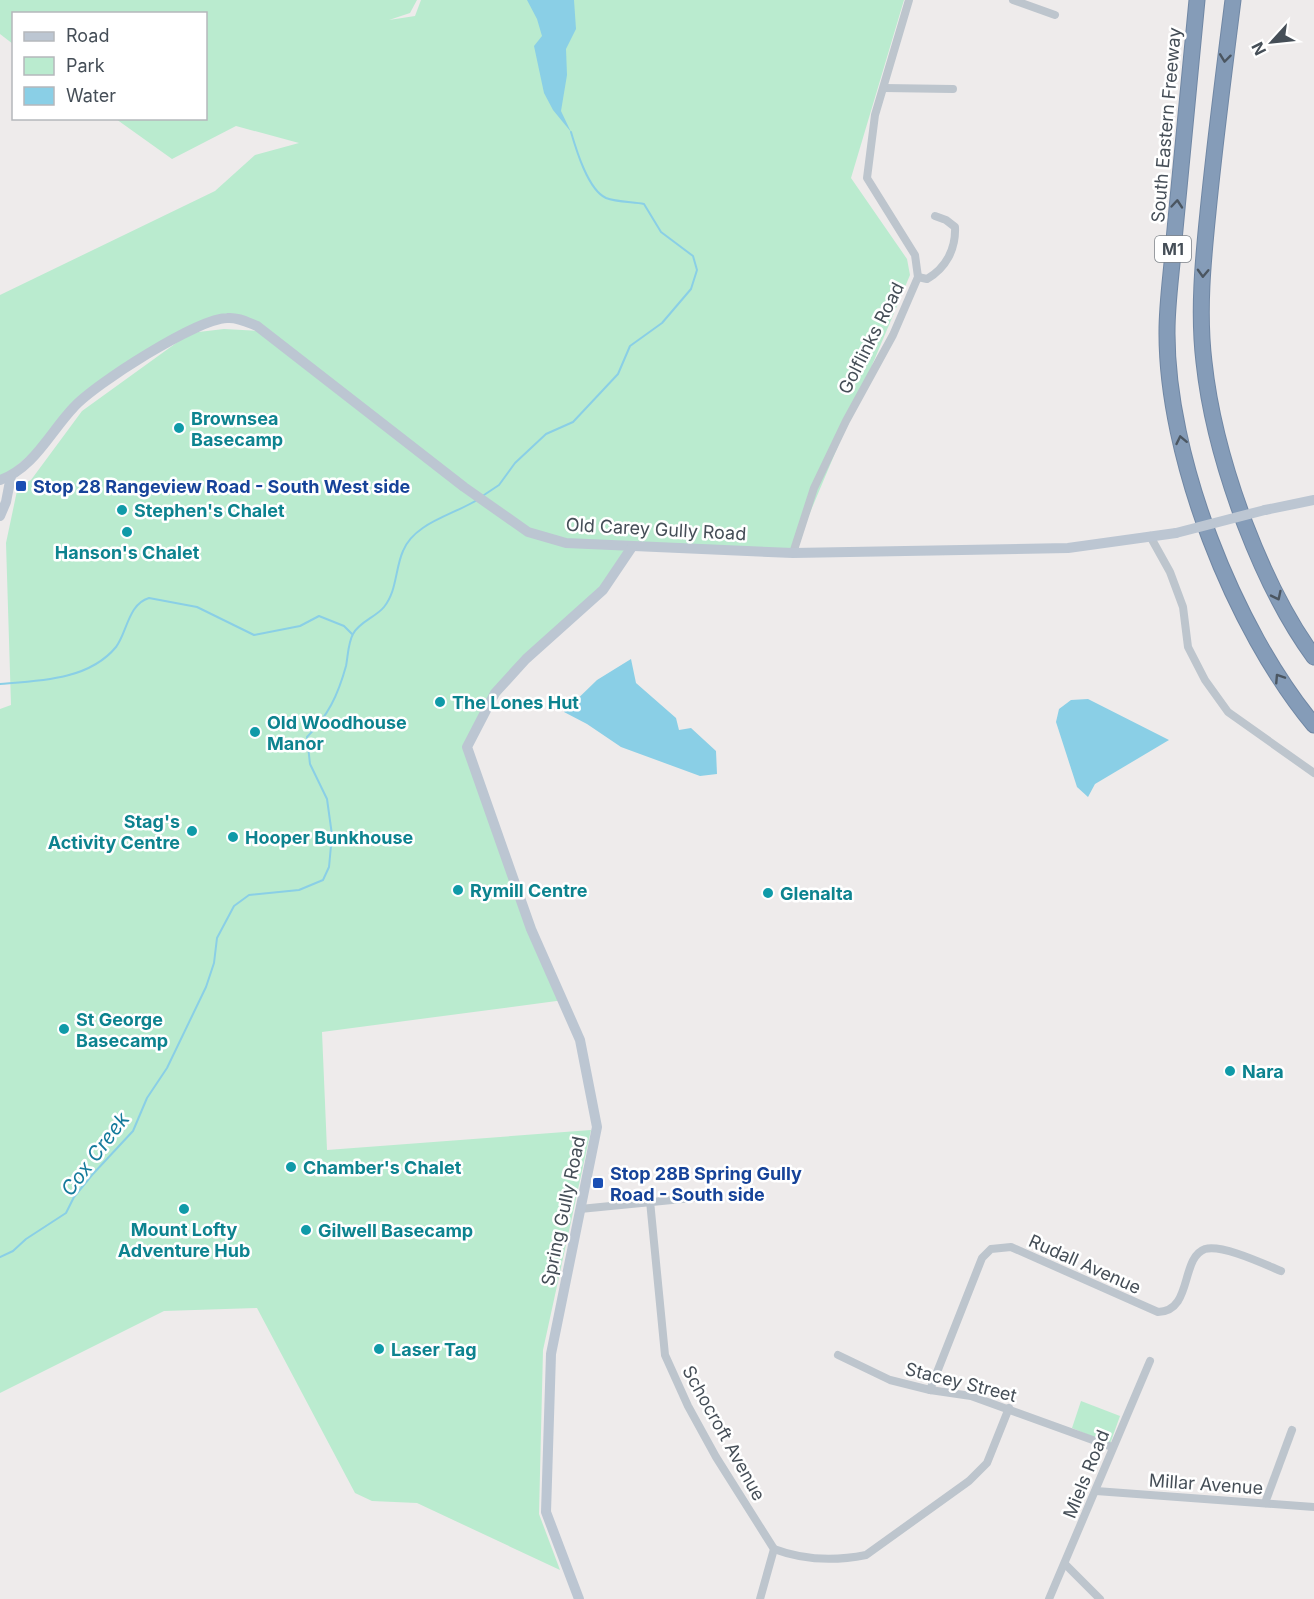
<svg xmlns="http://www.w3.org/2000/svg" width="1314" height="1599" font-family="Inter,sans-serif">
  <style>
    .green { fill: #baebcf }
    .water { fill: #8acfe6 }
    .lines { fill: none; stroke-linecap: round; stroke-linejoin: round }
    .stream { stroke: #8acfe6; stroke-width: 2 }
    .highway-casing { stroke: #7087a4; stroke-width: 17 }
    .street { stroke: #bdc5cd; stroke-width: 8 }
    .secondary { stroke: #bcc6d2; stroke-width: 10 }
    .highway { stroke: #859cb8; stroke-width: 15 }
    .secondary-bridge { stroke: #bcc6d2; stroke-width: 10 }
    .oneway { stroke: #4b5661 }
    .culture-dot { fill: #0f9aa8; stroke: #fff; stroke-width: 2 }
    .transit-dot { fill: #1a4fb4; stroke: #fff; stroke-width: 2 }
    .labels { text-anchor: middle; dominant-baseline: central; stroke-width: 5; stroke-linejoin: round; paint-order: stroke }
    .shield { fill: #fff; stroke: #7d8389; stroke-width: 1.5 }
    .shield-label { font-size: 16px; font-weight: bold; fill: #454e57 }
    .street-label { font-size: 18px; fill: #454e57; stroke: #fff }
    .culture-label { font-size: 18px; font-weight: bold; fill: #0d838f; stroke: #fff; text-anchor: start }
    .transit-label { font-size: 18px; font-weight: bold; fill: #164399; stroke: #fff; text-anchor: start }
    .water-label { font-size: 20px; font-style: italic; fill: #147a9b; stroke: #fff }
  </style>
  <rect width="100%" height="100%" fill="#eeebeb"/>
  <!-- green -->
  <g class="green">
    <polygon points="0,0 417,0 410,13 389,20 415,16 421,0 904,0 851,178 907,259 910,275 793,553 632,547 603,590 526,659 470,736 469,759 564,1000 322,1032 327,1150 591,1130 543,1350 539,1514 560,1570 417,1503 372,1501 355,1493 257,1308 164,1311 0,1393 0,709 11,705 6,543 18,486 31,480 82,411 190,333 224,329 260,331 240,319 205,323 105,382 51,436 0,480 0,295 215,191 255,155 299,143 236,126 172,159 116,119 206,118 206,14 14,14 13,44 0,34"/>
    <polygon points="1081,1401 1120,1416 1110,1444 1072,1428"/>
  </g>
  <!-- water -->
  <g class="water">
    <polygon points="527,0 574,0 576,29 566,49 567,75 561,111 571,132 553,110 544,93 534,46 542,36 537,19"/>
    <polygon points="631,659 636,683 676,718 679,730 691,728 716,751 717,774 700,776 621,747 587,724 564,712 597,680"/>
    <polygon points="1088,699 1169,740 1095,784 1088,797 1077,787 1056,722 1059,709 1071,700"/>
  </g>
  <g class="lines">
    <!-- stream -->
    <g class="stream">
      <path d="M484,495L499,485L515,463L546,434L573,422L618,374L630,346L662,323L691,289L697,270L693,256L661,232L644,204C633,202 616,202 606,198C588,190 576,149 571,132"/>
      <path d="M0,684C39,681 89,680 116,647C127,633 128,604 149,598L197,607L254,635L300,626L319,616L344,626L352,634"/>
      <path d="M0,1257L13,1251L26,1239L66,1213L74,1197L92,1175L133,1131L147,1098L167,1068L206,987L214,963L217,938L234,906L249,895L299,890L323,880L329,867L332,835L327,799L310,764L307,737C328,716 338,695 346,666C348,656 348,643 353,634C359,622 376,617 384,607C397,591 395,569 403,551C414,523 453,515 477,500"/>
    </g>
    <defs>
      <g id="highway">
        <path d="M1197,0C1190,80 1181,160 1174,240C1172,270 1167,301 1167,331C1166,456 1234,629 1314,725"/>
        <path d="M1233,0C1224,71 1215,141 1208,212C1203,261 1198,312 1204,362C1210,418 1225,471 1245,524C1263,571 1284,616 1314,657"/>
      </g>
    </defs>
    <!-- highway casing -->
    <use href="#highway" class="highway-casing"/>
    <!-- street -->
    <g class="street">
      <polyline points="1013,0 1055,15"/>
      <polyline points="884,88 953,89"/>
      <path d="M918,277L927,279C946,268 956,249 955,227L946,220L935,216"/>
      <polyline points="1150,536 1170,572 1183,607 1188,647 1205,680 1228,712 1314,773"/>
      <polyline points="793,553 814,488 846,421 893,335 918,277 915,255 867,178 875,115 909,0"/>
      <polyline points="650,1201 665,1355 688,1406 716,1457 774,1549 760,1599"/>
      <polyline points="580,1209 713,1196"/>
      <polyline points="838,1355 890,1380 930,1390 971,1396 1112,1447"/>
      <path d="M930,1390L982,1258L991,1249L1011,1247L1158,1312C1193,1311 1180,1258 1205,1249C1222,1244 1264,1264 1281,1271"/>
      <polyline points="1096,1491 1314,1507"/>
      <polyline points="1265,1503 1292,1430"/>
      <path d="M774,1549C803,1560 836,1561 866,1555L969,1481L987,1463L1009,1408"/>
      <polyline points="1065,1564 1100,1599"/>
      <polyline points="1049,1599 1150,1361"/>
    </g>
    <!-- secondary -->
    <g class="secondary">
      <path d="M0,480C34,468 50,432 74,407C95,384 196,319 227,318C238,317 247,322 257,326L464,487L528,532L566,543L793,553L1068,548L1176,533"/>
      <polyline points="1265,510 1314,500"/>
      <polyline points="0,516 6,502 11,476"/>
      <polyline points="579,1599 546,1512 551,1354 597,1127 580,1040 531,929 467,747 495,693 526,659 603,590 632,547"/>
    </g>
    <!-- highway -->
    <use href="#highway" class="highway"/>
    <!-- secondary-bridge -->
    <polyline class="secondary-bridge" points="1176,533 1265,510"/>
  </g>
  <!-- one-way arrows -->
  <defs><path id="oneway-chevron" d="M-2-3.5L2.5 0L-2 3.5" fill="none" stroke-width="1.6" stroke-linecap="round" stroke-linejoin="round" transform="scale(1.5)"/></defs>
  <g class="oneway">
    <use href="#oneway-chevron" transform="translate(1225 58) rotate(97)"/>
    <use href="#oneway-chevron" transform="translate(1177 204) rotate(-85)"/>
    <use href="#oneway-chevron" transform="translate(1203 273) rotate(92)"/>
    <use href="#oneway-chevron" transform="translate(1181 440) rotate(-102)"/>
    <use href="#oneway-chevron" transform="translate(1277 596) rotate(64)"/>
    <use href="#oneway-chevron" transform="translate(1279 678) rotate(-123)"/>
  </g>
  <!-- markers -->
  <g class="culture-dot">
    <circle cx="179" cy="428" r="6"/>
    <circle cx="122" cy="510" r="6"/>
    <circle cx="127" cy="532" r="6"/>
    <circle cx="440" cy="702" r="6"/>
    <circle cx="255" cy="732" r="6"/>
    <circle cx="192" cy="831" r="6"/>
    <circle cx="233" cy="837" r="6"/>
    <circle cx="458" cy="890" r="6"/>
    <circle cx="768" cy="893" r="6"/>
    <circle cx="64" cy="1029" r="6"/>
    <circle cx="1230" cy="1071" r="6"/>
    <circle cx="291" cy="1167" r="6"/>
    <circle cx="184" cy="1209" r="6"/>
    <circle cx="306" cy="1230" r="6"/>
    <circle cx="379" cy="1349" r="6"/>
  </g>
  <g class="transit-dot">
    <rect x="15" y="480" width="12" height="12" rx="3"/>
    <rect x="592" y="1177" width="12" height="12" rx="3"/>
  </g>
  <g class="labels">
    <!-- shield labels -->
    <rect class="shield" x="1155" y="236" width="36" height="26" rx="4.5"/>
    <g class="shield-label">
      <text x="1173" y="249">M1</text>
    </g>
    <!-- street labels -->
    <g class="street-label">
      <text transform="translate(1166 125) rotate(-85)">South Eastern Freeway</text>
      <text transform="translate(871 338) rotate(-63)">Golflinks Road</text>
      <text transform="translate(656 529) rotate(3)">Old Carey Gully Road</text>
      <text transform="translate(563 1211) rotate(-78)">Spring Gully Road</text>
      <text transform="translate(1085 1264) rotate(24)">Rudall Avenue</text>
      <text transform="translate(961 1382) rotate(14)">Stacey Street</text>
      <text transform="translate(724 1433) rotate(61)">Schocroft Avenue</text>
      <text transform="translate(1086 1474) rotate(-68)">Miels Road</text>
      <text transform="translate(1206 1484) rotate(4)">Millar Avenue</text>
    </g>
    <!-- culture labels -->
    <g class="culture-label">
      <text x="191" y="418">Brownsea<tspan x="191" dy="21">Basecamp</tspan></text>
      <text x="134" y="510">Stephen's Chalet</text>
      <text x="127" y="552" text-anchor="middle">Hanson's Chalet</text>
      <text x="452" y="702">The Lones Hut</text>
      <text x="267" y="722">Old Woodhouse<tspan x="267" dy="21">Manor</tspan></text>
      <text x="180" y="821" text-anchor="end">Stag's<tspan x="180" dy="21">Activity Centre</tspan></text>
      <text x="245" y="837">Hooper Bunkhouse</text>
      <text x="470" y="890">Rymill Centre</text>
      <text x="780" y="893">Glenalta</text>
      <text x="76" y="1019">St George<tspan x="76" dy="21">Basecamp</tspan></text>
      <text x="1242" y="1071">Nara</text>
      <text x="303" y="1167">Chamber's Chalet</text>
      <text x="184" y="1229" text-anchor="middle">Mount Lofty<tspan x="184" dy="21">Adventure Hub</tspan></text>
      <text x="318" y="1230">Gilwell Basecamp</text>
      <text x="391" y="1349">Laser Tag</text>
    </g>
    <!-- transit labels -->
    <g class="transit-label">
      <text x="33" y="486">Stop 28 Rangeview Road - South West side</text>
      <text x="610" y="1173">Stop 28B Spring Gully<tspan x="610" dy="21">Road - South side</tspan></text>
    </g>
    <!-- water labels -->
    <g class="water-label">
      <text transform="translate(95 1154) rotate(-53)">Cox Creek</text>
    </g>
  </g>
  <!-- legend -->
  <rect x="12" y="12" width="195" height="108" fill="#ffffff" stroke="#b5b8bc" stroke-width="1.5"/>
  <rect x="24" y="32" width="30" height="9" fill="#bcc6d2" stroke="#b5b8bc" stroke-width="1.5"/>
  <text x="66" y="42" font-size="18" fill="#454e57">Road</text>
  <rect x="24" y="57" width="30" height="18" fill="#baebcf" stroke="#b5b8bc" stroke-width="1.5"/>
  <text x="66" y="72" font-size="18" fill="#454e57">Park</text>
  <rect x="24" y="87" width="30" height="18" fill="#8acfe6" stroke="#b5b8bc" stroke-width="1.5"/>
  <text x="66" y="102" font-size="18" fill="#454e57">Water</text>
  <!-- north arrow -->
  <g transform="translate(1272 42) rotate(243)" stroke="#ffffff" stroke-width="4.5" paint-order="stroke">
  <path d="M0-4.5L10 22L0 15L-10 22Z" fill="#454e57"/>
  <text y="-9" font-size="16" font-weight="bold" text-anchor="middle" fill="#454e57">N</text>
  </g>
</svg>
